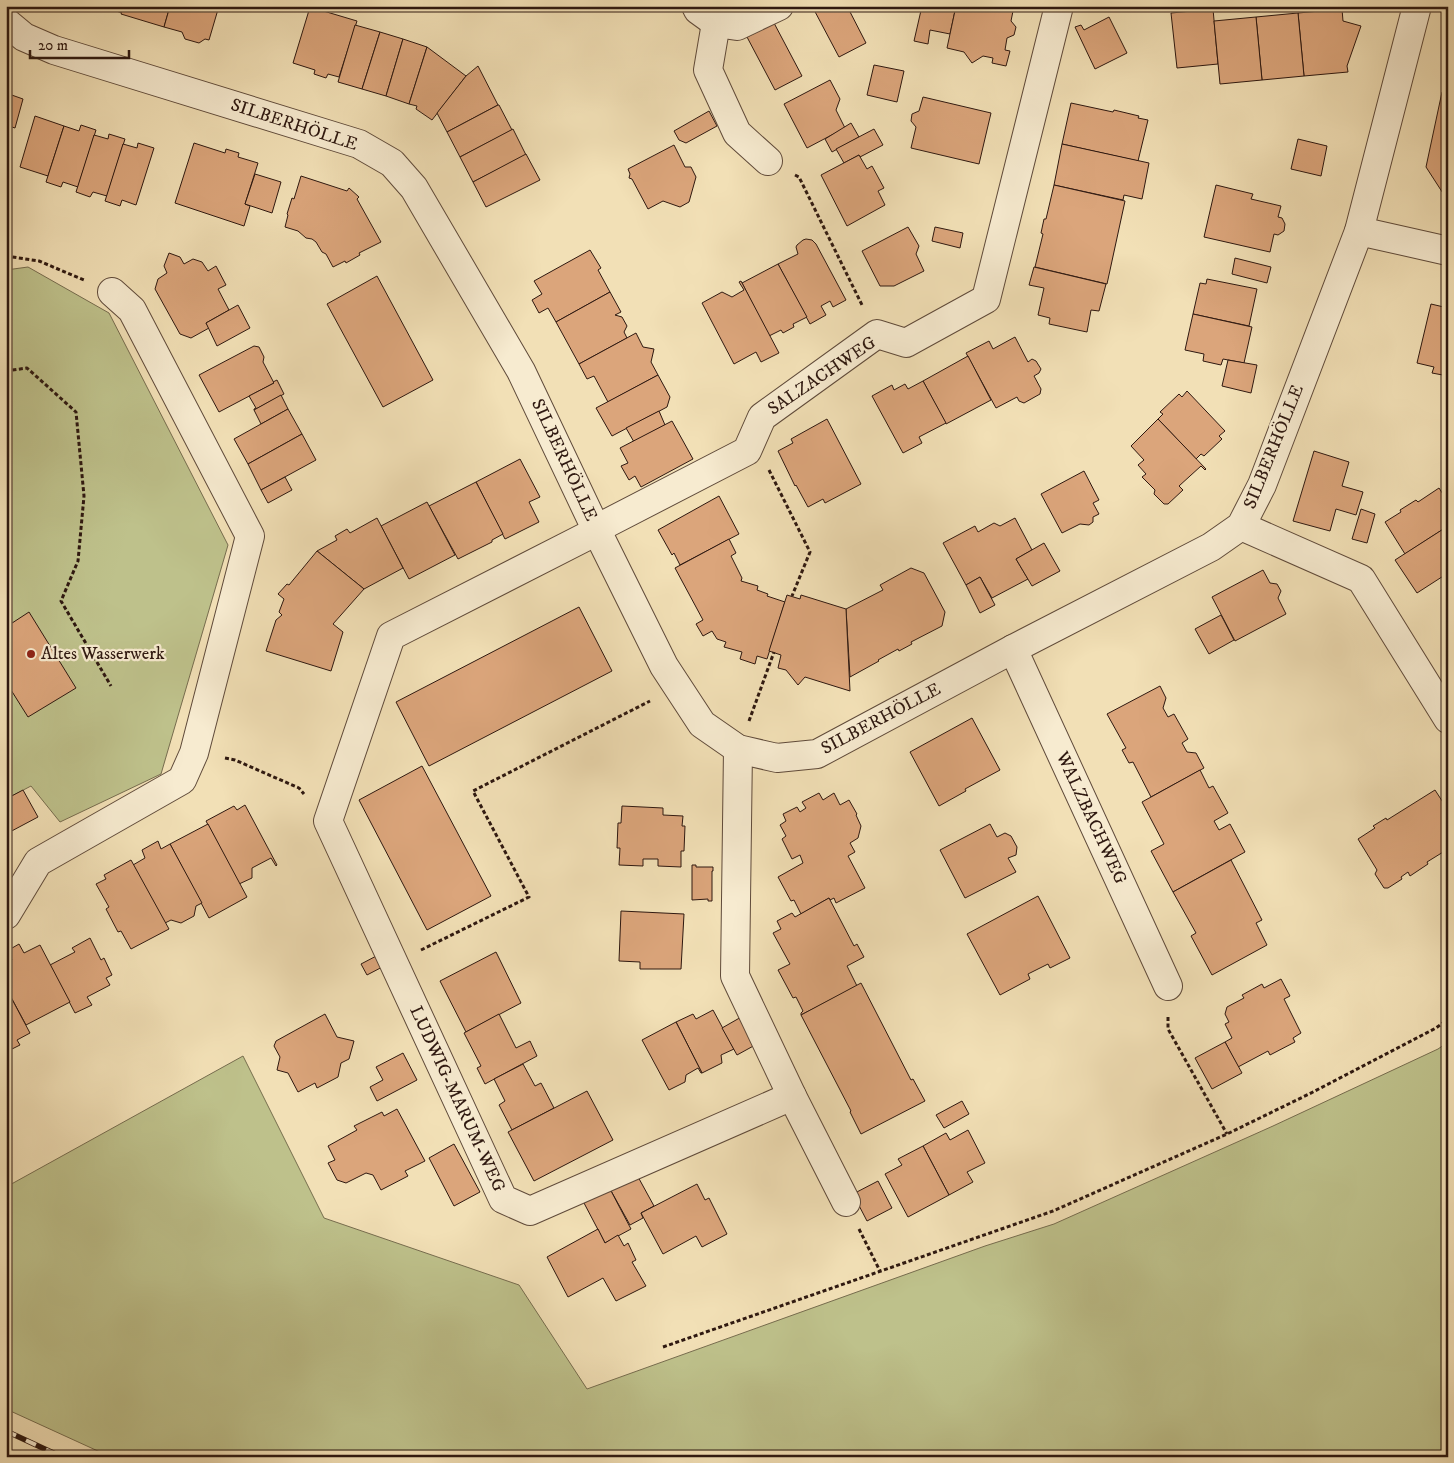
<svg xmlns="http://www.w3.org/2000/svg" width="1454" height="1463" font-family="'IM FELL DW Pica',serif">
  <style>
    .green { fill: #bec18b; stroke: #766c4e }
    .building { fill: #dba57b; stroke: #2e1810 }
    .lines { fill: none; stroke-linecap: round; stroke-linejoin: round }
    .minor-casing { stroke: #5f4a3a; stroke-width: 30 }
    .path { stroke: #2e1810; stroke-width: 3; stroke-dasharray: 4 2.5; stroke-linecap: butt }
    .minor { stroke: #f7ebd0; stroke-width: 28 }
    .rail-casing { stroke: #2e1810; stroke-width: 5.5 }
    .rail { stroke: #f7ebd0; stroke-width: 4; stroke-dasharray: 11; stroke-linecap: butt }
    .poi-dot { fill: #8f2418; stroke: #f7ebd0; stroke-width: 2 }
    .labels { text-anchor: middle; dominant-baseline: central; stroke-width: 4.5; stroke-linejoin: round; paint-order: stroke }
    .street-label { font-size: 18px; fill: #2e1810; stroke: #f7ebd0 }
    .poi-label { font-size: 18px; fill: #2e1810; stroke: #f7ebd0; text-anchor: start }
  </style>
  <rect width="100%" height="100%" fill="#f2e0b6"/>
  <filter id="stains"><feTurbulence type="fractalNoise" baseFrequency=".004" numOctaves="4"/><feColorMatrix values="0 0 0 0 .2 0 0 0 0 .09 0 0 0 0 .02 0 0 0 .5 -.17"/></filter>
  <radialGradient id="worn" r=".72"><stop offset=".6" stop-color="#630" stop-opacity="0"/><stop offset="1" stop-color="#630" stop-opacity=".3"/></radialGradient>
  <!-- green -->
  <g class="green">
    <polygon points="28,267 109,313 228,545 161,774 60,822 31,786 6,799 6,270"/>
    <polygon points="1448,1042 1448,1457 111,1457 6,1409 6,1187 243,1056 324,1218 519,1285 587,1389 985,1246 1054,1224 1273,1126 1438,1049"/>
  </g>
  <!-- building -->
  <g class="building">
    <polygon points="101,6 124,6 122,13"/>
    <polygon points="124,6 170,6 164,27 121,14"/>
    <polygon points="170,6 219,6 209,40 205,39 199,43 185,39 182,32 164,27"/>
    <polygon points="812,6 847,6 866,43 839,57"/>
    <polygon points="922,6 956,6 950,34 930,30 928,44 914,41"/>
    <polygon points="956,6 1014,6 1011,21 1016,27 1014,35 1007,38 1005,50 1010,51 1006,66 992,63 993,58 983,56 972,63 964,52 947,48"/>
    <polygon points="310,7 357,21 339,77 328,74 326,78 314,74 315,70 293,63"/>
    <polygon points="1213,9 1218,64 1177,68 1171,13"/>
    <polygon points="1342,9 1343,21 1361,26 1347,66 1348,72 1304,76 1298,13"/>
    <polygon points="1298,13 1304,76 1262,80 1256,17"/>
    <polygon points="1109,17 1127,53 1095,69 1075,27 1081,25 1084,30"/>
    <polygon points="1256,17 1262,80 1220,84 1214,21"/>
    <polygon points="774,23 802,76 775,90 747,37"/>
    <polygon points="355,25 380,32 362,89 338,82"/>
    <polygon points="380,32 403,39 386,96 362,89"/>
    <polygon points="403,39 427,47 409,104 386,96"/>
    <polygon points="427,47 466,76 432,120 416,109 417,106 409,104"/>
    <polygon points="874,65 904,71 897,102 867,95"/>
    <polygon points="478,66 498,105 447,132 437,113 466,76"/>
    <polygon points="830,80 840,99 836,110 845,128 807,148 784,104"/>
    <polygon points="1442,92 1448,94 1448,201 1426,167"/>
    <polygon points="6,93 23,99 15,128 6,125"/>
    <polygon points="923,97 991,113 979,164 911,148 916,127 911,121 912,114 919,111"/>
    <polygon points="1071,103 1113,112 1114,110 1139,116 1138,118 1148,120 1138,161 1062,144"/>
    <polygon points="498,105 499,105 512,130 460,157 447,132"/>
    <polygon points="709,111 717,126 686,143 679,140 674,131"/>
    <polygon points="35,116 64,126 48,176 20,167"/>
    <polygon points="851,123 859,137 832,152 825,139"/>
    <polygon points="81,125 96,130 78,187 63,182 61,187 46,182 64,126 79,131"/>
    <polygon points="513,129 526,155 473,182 460,157"/>
    <polygon points="874,129 883,145 860,157 859,155 844,163 836,149"/>
    <polygon points="109,134 125,139 107,196 93,192 90,197 76,192 94,135 108,139"/>
    <polygon points="1298,139 1327,146 1321,176 1291,169"/>
    <polygon points="138,143 154,148 136,205 122,200 120,206 105,201 123,144 137,148"/>
    <polygon points="194,143 225,153 226,149 239,153 238,157 258,163 245,204 250,206 244,226 175,203"/>
    <polygon points="1062,144 1149,163 1142,199 1124,195 1123,200 1054,185"/>
    <polygon points="674,145 685,167 691,167 696,177 689,202 680,207 663,201 648,209 632,179 629,178 630,174 628,169"/>
    <polygon points="526,154 540,180 486,207 473,182"/>
    <polygon points="859,155 867,169 872,166 884,188 878,191 885,205 847,226 821,175"/>
    <polygon points="255,174 281,182 272,213 245,204"/>
    <polygon points="301,176 347,191 349,188 359,197 357,199 381,242 359,253 360,255 346,263 345,261 333,267 326,254 322,252 316,242 312,239 306,238 298,231 285,227 288,215 287,214 292,198 294,199"/>
    <polygon points="1054,185 1125,201 1107,284 1035,267 1043,234 1041,233 1044,219 1046,219"/>
    <polygon points="1216,185 1253,194 1251,199 1281,206 1278,217 1282,218 1285,224 1284,231 1278,235 1274,234 1270,252 1204,237"/>
    <polygon points="908,227 919,246 916,254 924,271 894,286 880,286 862,251"/>
    <polygon points="935,227 963,233 960,248 932,241"/>
    <polygon points="806,239 812,240 816,244 846,300 833,307 830,301 821,306 826,315 810,324 778,264 798,254 796,247 797,245 803,240"/>
    <polygon points="590,250 601,268 598,270 610,292 556,322 548,308 539,313 532,300 542,294 534,281"/>
    <polygon points="169,253 180,257 184,264 193,259 202,262 208,271 216,266 226,285 218,289 229,310 206,323 209,328 191,338 180,334 155,289 158,279 167,273 164,266"/>
    <polygon points="1235,258 1271,267 1267,283 1232,274"/>
    <polygon points="778,264 807,317 793,324 794,327 783,333 781,330 769,336 742,283"/>
    <polygon points="1034,267 1106,284 1099,311 1091,310 1087,332 1049,324 1050,318 1038,315 1044,288 1029,285"/>
    <polygon points="377,276 433,380 383,407 327,304"/>
    <polygon points="1207,279 1257,289 1249,326 1193,314 1200,283 1206,284"/>
    <polygon points="741,281 779,353 761,362 756,352 734,364 702,303 722,292 732,297 744,290 739,282"/>
    <polygon points="610,292 621,312 615,315 622,317 627,326 624,332 627,338 579,364 556,322"/>
    <polygon points="1431,304 1448,308 1448,376 1432,373 1434,367 1417,363"/>
    <polygon points="238,305 250,328 217,346 206,323"/>
    <polygon points="1193,314 1252,327 1244,363 1223,359 1221,365 1203,361 1204,354 1185,350"/>
    <polygon points="636,333 643,347 654,349 651,362 658,375 608,402 594,376 587,379 579,364"/>
    <polygon points="1015,337 1028,362 1032,359 1036,361 1041,369 1039,373 1034,376 1041,389 1040,394 1024,403 1019,401 1017,397 996,408 966,353 989,341 993,349"/>
    <polygon points="254,346 259,347 264,357 263,362 274,383 219,412 199,375"/>
    <polygon points="968,356 991,400 946,424 923,381"/>
    <polygon points="1228,360 1257,365 1251,393 1222,386"/>
    <polygon points="658,375 670,397 667,407 612,436 596,408"/>
    <polygon points="277,380 284,394 254,410 254,409 256,408 249,396 274,383 273,382"/>
    <polygon points="923,381 946,423 919,437 922,443 903,453 872,396 892,385 894,390 905,384 908,389"/>
    <polygon points="1187,391 1225,431 1219,436 1222,439 1204,456 1201,454 1196,459 1158,419 1163,414 1160,412 1179,394 1182,397"/>
    <polygon points="281,395 288,409 261,424 254,410"/>
    <polygon points="288,409 302,434 248,464 234,439"/>
    <polygon points="659,411 665,425 634,442 626,428"/>
    <polygon points="827,419 861,484 825,503 823,499 808,507 796,485 795,486 778,451 793,443 791,439"/>
    <polygon points="1158,419 1206,469 1205,470 1201,466 1179,486 1183,490 1168,504 1164,504 1154,494 1155,490 1142,477 1146,474 1138,465 1144,460 1131,446"/>
    <polygon points="672,421 693,459 641,487 635,476 629,480 621,466 628,463 620,448"/>
    <polygon points="302,434 316,460 261,490 248,464"/>
    <polygon points="1314,451 1349,462 1342,486 1363,492 1356,515 1336,509 1330,531 1293,521"/>
    <polygon points="520,459 540,497 529,502 539,522 505,539 476,482"/>
    <polygon points="1084,471 1099,500 1093,503 1099,514 1093,517 1093,522 1089,525 1080,524 1062,533 1041,494"/>
    <polygon points="285,477 292,490 268,503 261,490"/>
    <polygon points="476,482 503,534 492,540 492,542 458,559 429,506"/>
    <polygon points="1439,488 1448,502 1448,526 1405,554 1385,522 1401,512 1400,510 1416,500 1418,502"/>
    <polygon points="719,496 739,534 680,565 674,553 672,555 658,530"/>
    <polygon points="427,502 455,555 409,579 381,526"/>
    <polygon points="1361,509 1375,514 1367,543 1352,539"/>
    <polygon points="377,518 403,568 364,589 317,551 337,540 335,536 347,529 350,533"/>
    <polygon points="1015,518 1032,550 1016,559 1028,579 992,598 980,577 966,585 943,543 975,526 978,532 994,523 1000,526"/>
    <polygon points="1448,526 1448,573 1417,593 1395,560"/>
    <polygon points="729,539 736,553 731,556 742,578 741,581 758,586 757,590 768,594 767,596 785,602 767,659 757,656 755,664 740,659 742,652 724,647 726,642 717,639 712,631 703,636 696,624 703,620 675,568"/>
    <polygon points="1044,543 1060,571 1032,586 1016,559"/>
    <polygon points="317,551 364,589 333,624 343,632 331,671 266,651 276,620 282,615 279,612 284,599 278,594 287,584 289,585"/>
    <polygon points="911,568 924,573 945,612 942,626 911,642 912,644 899,651 898,649 878,660 879,661 850,677 846,609 883,590 880,585"/>
    <polygon points="1263,570 1270,583 1277,584 1281,591 1278,598 1286,614 1235,641 1212,597"/>
    <polygon points="980,577 995,605 980,613 966,585"/>
    <polygon points="787,595 800,599 801,595 846,609 850,691 805,677 798,685 786,670 778,668 781,655 769,651"/>
    <polygon points="579,607 612,671 429,766 396,702"/>
    <polygon points="29,612 76,688 28,717 6,682 6,627"/>
    <polygon points="1221,615 1234,640 1209,654 1195,629"/>
    <polygon points="1160,686 1166,698 1163,708 1168,717 1174,714 1188,739 1182,743 1187,752 1196,753 1204,768 1151,797 1133,762 1129,763 1122,750 1126,748 1107,714"/>
    <polygon points="972,718 1000,770 965,789 966,791 939,806 910,752"/>
    <polygon points="422,766 491,896 427,930 359,800"/>
    <polygon points="1200,770 1209,788 1213,786 1228,813 1214,821 1219,830 1230,824 1245,852 1173,892 1151,851 1164,844 1142,802"/>
    <polygon points="23,790 38,817 6,834 6,799"/>
    <polygon points="1435,790 1448,810 1448,849 1427,862 1428,864 1410,876 1408,872 1401,877 1402,879 1388,888 1384,888 1375,874 1377,870 1358,839 1375,828 1373,826 1386,818 1387,820"/>
    <polygon points="819,793 823,800 834,793 840,805 849,800 857,814 856,815 861,826 858,838 850,843 855,852 848,856 865,888 836,903 834,898 830,900 829,898 801,914 794,900 791,901 778,877 803,863 800,855 792,859 782,839 786,836 780,825 786,821 783,814 797,807 800,812 806,808 802,802"/>
    <polygon points="245,805 277,865 276,866 271,858 252,868 252,878 239,884 206,821 234,806 237,810"/>
    <polygon points="622,806 663,808 663,815 683,816 682,826 685,826 684,851 681,851 681,867 658,866 658,859 643,859 643,866 619,865 620,848 617,848 618,823 621,823"/>
    <polygon points="208,824 247,897 209,918 170,844"/>
    <polygon points="990,824 997,837 1005,833 1011,836 1017,847 1016,855 1008,858 1016,872 965,898 940,850"/>
    <polygon points="158,841 161,849 170,844 202,903 196,906 194,916 181,923 171,920 165,923 133,865 145,858 142,850"/>
    <polygon points="131,860 169,929 131,949 121,931 118,932 106,909 109,907 96,884 106,879 104,875"/>
    <polygon points="1231,860 1262,920 1256,923 1267,945 1212,975 1191,936 1196,933 1173,892"/>
    <polygon points="692,865 696,865 696,867 713,867 713,871 712,871 712,901 708,901 708,899 692,900"/>
    <polygon points="1038,896 1070,958 1050,968 1048,964 1028,974 1030,979 1000,995 967,934"/>
    <polygon points="829,898 854,946 857,944 864,957 847,966 857,986 801,1015 801,1013 803,1011 796,997 793,998 778,970 790,964 773,933 781,929 777,921 792,913 795,917"/>
    <polygon points="621,911 684,914 681,969 640,969 640,962 619,961"/>
    <polygon points="90,938 101,960 104,958 112,975 106,978 110,985 87,997 92,1005 75,1013 50,965 75,952 72,948"/>
    <polygon points="19,944 24,953 40,945 70,1002 26,1025 6,988 6,963 12,960 7,951"/>
    <polygon points="496,952 521,1003 466,1032 440,981"/>
    <polygon points="382,953 388,964 367,975 361,964"/>
    <polygon points="1281,979 1290,996 1284,999 1301,1033 1293,1038 1295,1042 1270,1055 1268,1051 1238,1067 1225,1042 1232,1038 1225,1024 1229,1022 1225,1014 1227,1007 1244,998 1242,995 1262,984 1264,988"/>
    <polygon points="861,983 911,1080 913,1079 925,1101 861,1134 850,1112 851,1111 801,1015"/>
    <polygon points="6,988 30,1033 17,1040 20,1045 6,1052"/>
    <polygon points="713,1010 734,1049 721,1055 722,1063 702,1073 676,1022 693,1014 696,1019"/>
    <polygon points="325,1014 337,1037 354,1041 349,1059 341,1063 338,1077 317,1088 315,1083 298,1092 288,1073 277,1070 280,1057 274,1046 276,1041"/>
    <polygon points="499,1014 516,1048 530,1041 537,1056 485,1084 477,1068 481,1066 464,1033"/>
    <polygon points="743,1016 757,1044 737,1055 722,1028"/>
    <polygon points="676,1022 702,1073 701,1073 698,1068 686,1075 685,1082 669,1090 642,1040"/>
    <polygon points="1225,1042 1242,1073 1212,1089 1195,1058"/>
    <polygon points="403,1053 417,1080 377,1101 370,1087 383,1080 376,1067"/>
    <polygon points="523,1064 535,1086 541,1083 554,1108 512,1130 499,1105 505,1101 494,1079"/>
    <polygon points="587,1091 613,1140 534,1181 508,1132"/>
    <polygon points="962,1101 969,1114 944,1128 936,1115"/>
    <polygon points="397,1109 425,1161 405,1171 408,1176 381,1190 373,1175 366,1173 346,1183 337,1180 328,1163 335,1160 328,1146 357,1130 354,1126 382,1112 384,1116"/>
    <polygon points="968,1130 985,1163 967,1172 973,1182 949,1195 923,1146 946,1133 950,1140"/>
    <polygon points="454,1144 480,1192 454,1206 429,1158"/>
    <polygon points="923,1146 949,1195 908,1217 885,1174 902,1165 898,1159"/>
    <polygon points="637,1175 654,1206 641,1213 643,1218 630,1225 610,1189"/>
    <polygon points="878,1181 892,1208 867,1221 853,1194"/>
    <polygon points="697,1184 705,1200 709,1198 727,1234 702,1247 696,1236 663,1254 641,1213"/>
    <polygon points="610,1189 631,1229 605,1243 584,1203"/>
    <polygon points="598,1229 605,1243 618,1235 624,1246 628,1243 636,1260 632,1262 646,1286 616,1301 603,1278 568,1297 547,1257"/>
  </g>
  <g class="lines">
    <defs>
      <g id="minor">
        <polyline points="696,6 698,10 716,23 737,26 779,6"/>
        <polyline points="6,22 24,37 54,50 359,144 392,163 414,188 521,371 596,529 664,666 702,724 738,749 777,758 817,754 1013,649 1211,547 1241,526 1262,485 1359,231 1417,6"/>
        <polyline points="716,23 708,70 737,133 768,161"/>
        <polyline points="1359,231 1448,251"/>
        <polyline points="1241,526 1361,579 1448,719"/>
        <polyline points="596,529 747,451 762,417 877,334 906,343 986,299 1059,6"/>
        <polyline points="597,531 391,636 328,821 503,1199 530,1211 792,1096"/>
        <polyline points="1013,649 1168,986"/>
        <polyline points="738,749 735,976 792,1096 846,1202"/>
        <polyline points="6,915 38,862 182,780 194,753 250,536 132,310 112,292"/>
      </g>
    </defs>
    <!-- minor casing -->
    <use href="#minor" class="minor-casing"/>
    <!-- path -->
    <g class="path">
      <polyline points="795,175 799,177 863,307"/>
      <polyline points="6,256 39,261 84,280"/>
      <polyline points="6,371 27,368 76,412 84,496 78,561 61,601 111,686"/>
      <polyline points="769,470 810,552 792,596"/>
      <polyline points="749,721 774,652"/>
      <polyline points="225,758 235,760 299,788 304,794"/>
      <polyline points="421,950 529,897 473,791 650,701"/>
      <polyline points="1168,1017 1168,1029 1227,1134"/>
      <polyline points="859,1229 880,1271"/>
      <polyline points="663,1347 1053,1211 1227,1134 1309,1094 1436,1028 1448,1019"/>
    </g>
    <!-- minor -->
    <use href="#minor" class="minor"/>
    <defs>
      <g id="rail">
        <polyline points="6,1431 62,1457"/>
        <polyline points="6,1455 11,1457"/>
      </g>
    </defs>
    <!-- rail casing -->
    <use href="#rail" class="rail-casing"/>
    <!-- rail -->
    <use href="#rail" class="rail"/>
  </g>
  <!-- markers -->
  <circle class="poi-dot" cx="31" cy="654" r="5"/>
  <g class="labels">
    <!-- street labels -->
    <g class="street-label">
      <text transform="translate(294 125) rotate(18)">SILBERHÖLLE</text>
      <text transform="translate(822 376) rotate(-34)">SALZACHWEG</text>
      <text transform="translate(1274 447) rotate(-68)">SILBERHÖLLE</text>
      <text transform="translate(564 460) rotate(65)">SILBERHÖLLE</text>
      <text transform="translate(881 719) rotate(-28)">SILBERHÖLLE</text>
      <text transform="translate(1091 818) rotate(65)">WALZBACHWEG</text>
      <text transform="translate(457 1099) rotate(65)">LUDWIG-MARUM-WEG</text>
    </g>
    <!-- poi labels -->
    <g class="poi-label">
      <text x="41" y="654">Altes Wasserwerk</text>
    </g>
  </g>
  <!-- margin -->
  <rect width="1454" height="1463" fill="none" stroke="#f2e0b6" stroke-width="25"/>
  <rect x="8" y="8" width="1439" height="1448" fill="none" stroke="#2e1810" stroke-width="2.5"/>
  <rect x="12" y="12" width="1429" height="1438" fill="none" stroke="#2e1810"/>
  <!-- scale -->
  <path d="M30 50v8h99v-8" fill="none" stroke="#2e1810" stroke-width="2.5"/>
  <text x="38" y="50" font-size="15" fill="#2e1810" stroke="#f7ebd0" stroke-width="4" paint-order="stroke">20 m</text>
  <rect width="100%" height="100%" filter="url(#stains)"/>
  <rect width="100%" height="100%" fill="url(#worn)"/>
</svg>
